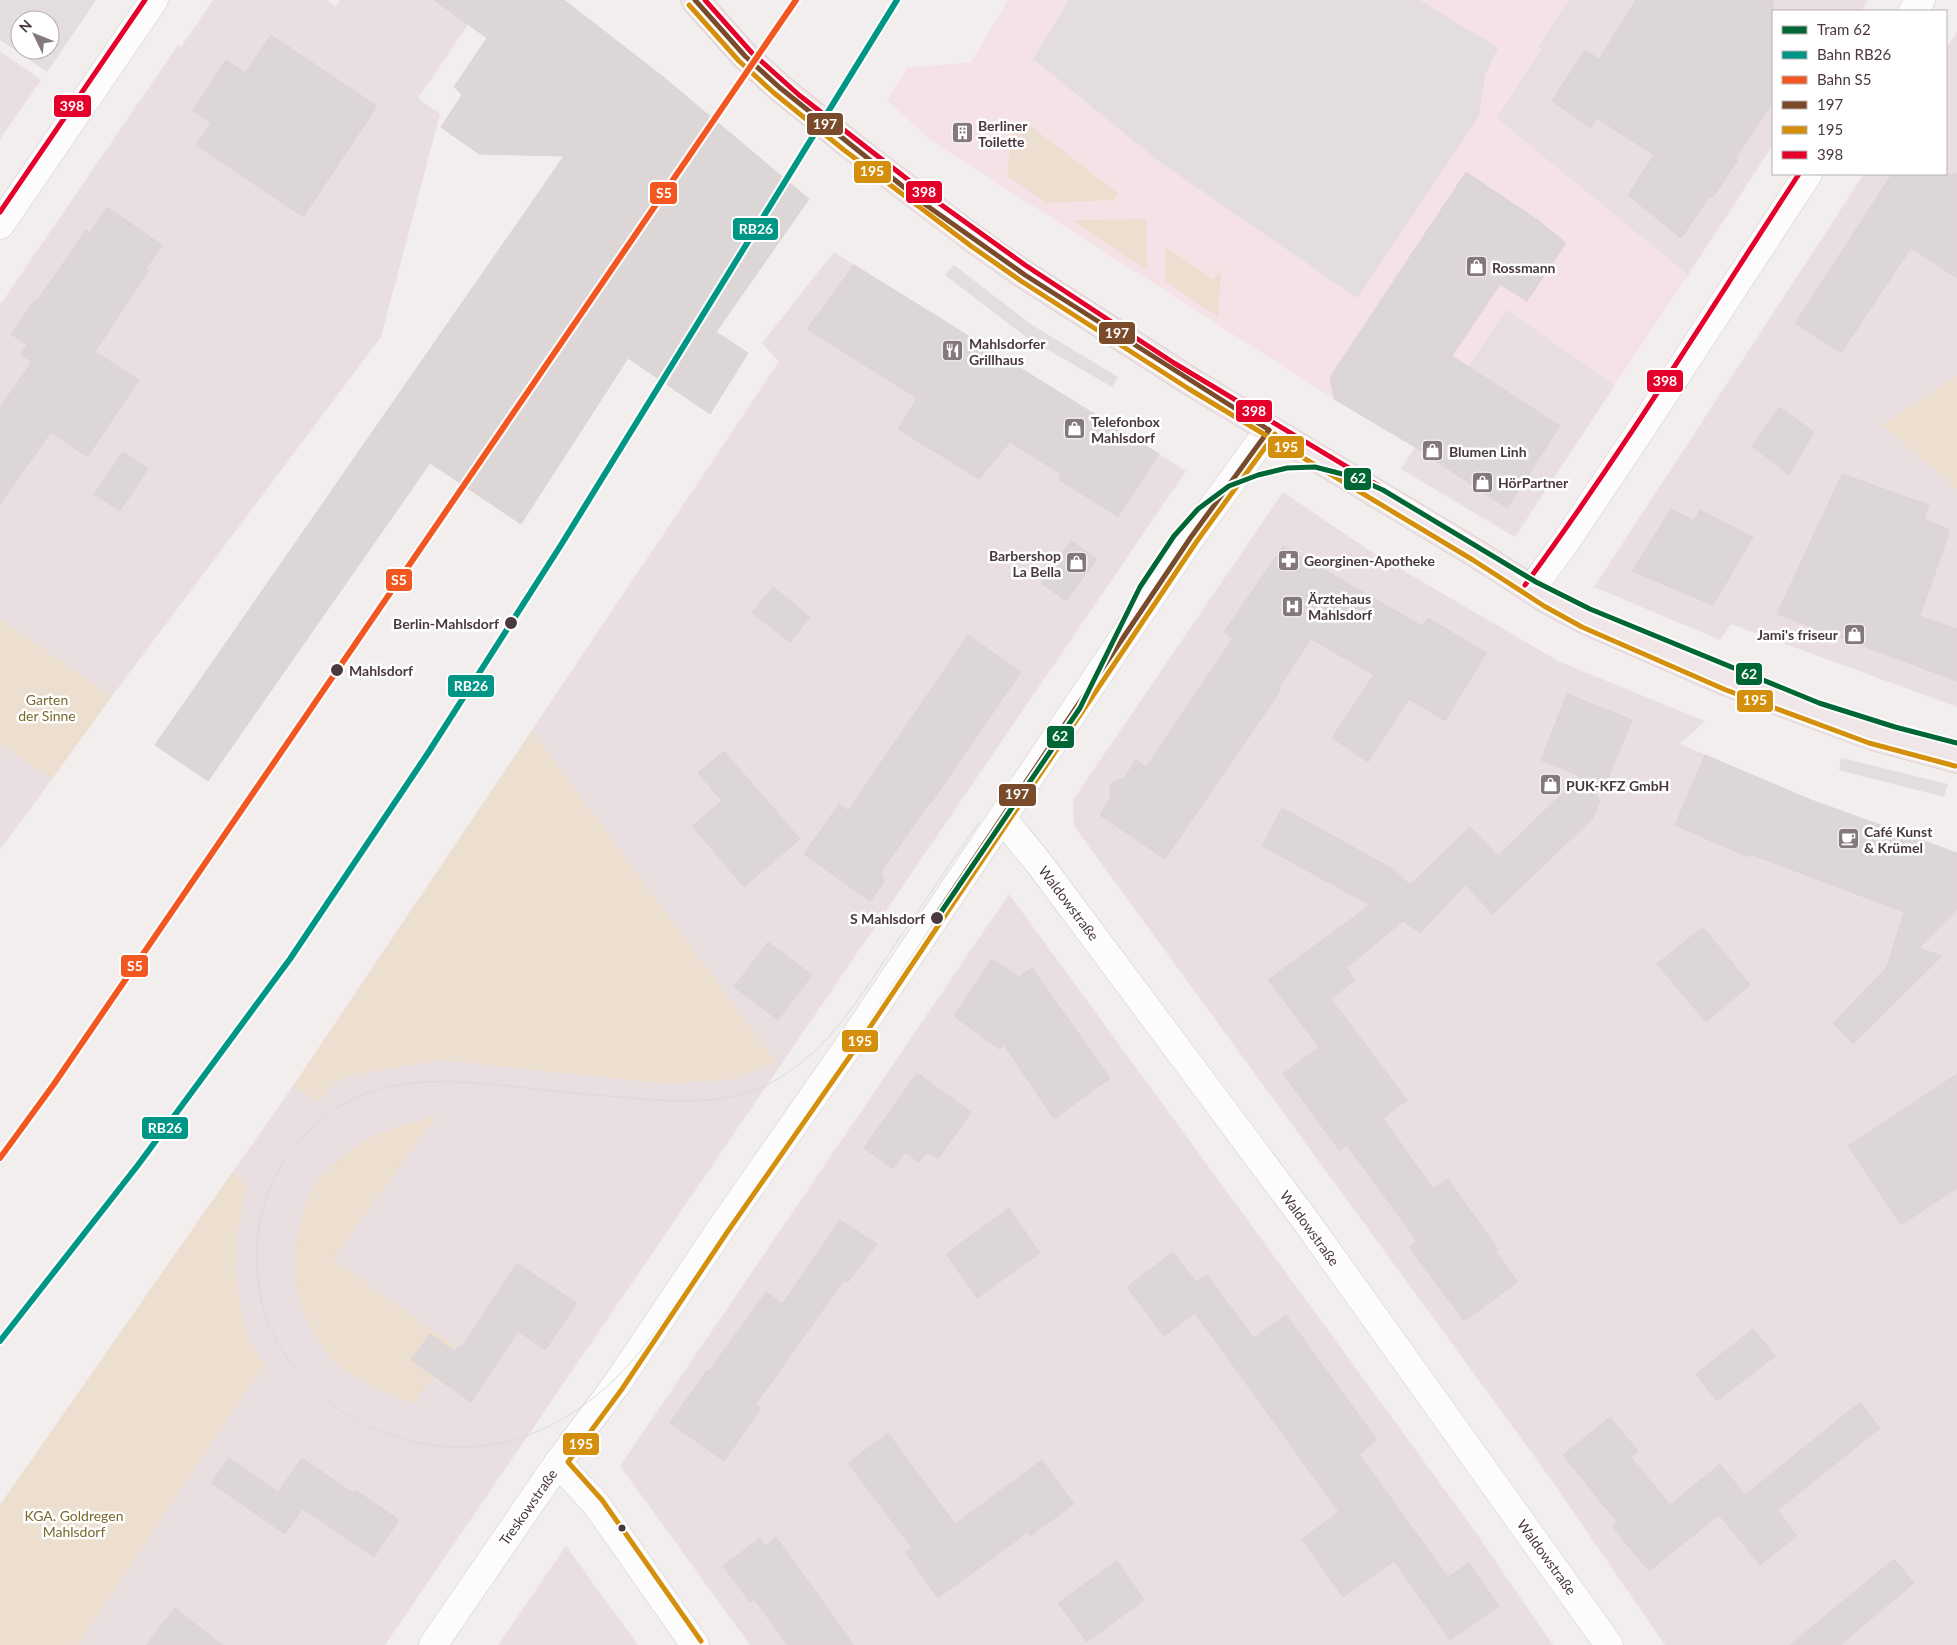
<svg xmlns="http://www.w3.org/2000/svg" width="1957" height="1645" font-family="Lato,sans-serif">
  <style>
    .residential { fill: #e9dee0 }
    .commercial { fill: #f5e2e7 }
    .green { fill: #eddfcf }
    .parking { fill: #e3ddde; fill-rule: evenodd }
    .building { fill: #ddd6d7; stroke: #dcd4d5 }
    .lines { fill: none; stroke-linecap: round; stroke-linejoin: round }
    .minor-casing { stroke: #d1cbcc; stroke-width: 29 }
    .major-casing { stroke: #d5bcc0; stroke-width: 29 }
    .minor { stroke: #fdfcfc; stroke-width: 28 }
    .major { stroke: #f1e6e7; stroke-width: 28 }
    .tram { stroke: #dbdada; stroke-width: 1 }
    .bus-1-casing { stroke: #fff; stroke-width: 9 }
    .bus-2-casing { stroke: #fff; stroke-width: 9 }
    .bus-3-casing { stroke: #fff; stroke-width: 9 }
    .bus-1 { stroke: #7a4b2a; stroke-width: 5 }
    .bus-2 { stroke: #d4900c; stroke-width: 5 }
    .bus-3 { stroke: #e4002b; stroke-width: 5 }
    .rail-1-casing { stroke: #fff; stroke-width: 10 }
    .rail-2-casing { stroke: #fff; stroke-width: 10 }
    .rail-1 { stroke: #009686; stroke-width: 6 }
    .rail-2 { stroke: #f25721; stroke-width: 6 }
    .tram-1-casing { stroke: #fff; stroke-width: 9 }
    .tram-1 { stroke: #063; stroke-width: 5 }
    .stop-dot { fill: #4a393e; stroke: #fff; stroke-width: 2 }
    .labels { text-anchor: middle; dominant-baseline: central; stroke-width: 5; stroke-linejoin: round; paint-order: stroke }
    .poi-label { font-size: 14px; font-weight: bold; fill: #4a393e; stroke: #fff; text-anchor: start }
    .stop-label { font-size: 14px; font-weight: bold; fill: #4a393e; stroke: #fff; text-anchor: end }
    .park-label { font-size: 14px; fill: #7b682d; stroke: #fff }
    .street-label { font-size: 14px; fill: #4a393e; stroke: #fff }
    .line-badge { stroke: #fff; stroke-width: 2 }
    .badge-label { font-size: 14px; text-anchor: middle; font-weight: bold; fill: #fff }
  </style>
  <rect width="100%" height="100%" fill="#f3eeee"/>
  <!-- residential -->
  <g class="residential">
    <polygon points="213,0 327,0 335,7 340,0 485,0 418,98 440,114 381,337 112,696 0,619 0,305 178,45 181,47"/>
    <polygon points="1568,0 1868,0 1861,11 1773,11 1773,145 1688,275 1496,118 1541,49 1538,46"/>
    <polygon points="1957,32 1957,707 1731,624 1720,640 1594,587 1864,174 1946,174 1946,49"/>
    <polygon points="0,51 41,80 0,139"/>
    <polygon points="834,252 1186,471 385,1645 0,1645 0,1505 293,1086 779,362 762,343"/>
    <polygon points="1506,309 1615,385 1515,537 1401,469"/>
    <polygon points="1283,492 1370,551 1560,662 1705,721 1680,744 1802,796 1957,853 1957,1645 1665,1645 1545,1471 1074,826 1073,800"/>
    <polygon points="0,744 52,779 0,850"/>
    <polygon points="1009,894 1472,1527 1553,1645 750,1645 620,1466"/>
    <polygon points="566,1546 638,1645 498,1645"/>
  </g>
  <!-- commercial -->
  <polygon class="commercial" points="1008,0 1568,0 1538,45 1541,49 1496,118 1688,275 1615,385 1506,309 1414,447 1334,399 930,140 887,100 907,68 971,62"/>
  <!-- green -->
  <g class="green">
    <polygon points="1028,124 1118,193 1113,200 1047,203 1007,176 1012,132 1018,126"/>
    <polygon points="1147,219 1147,270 1072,220"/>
    <polygon points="1166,247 1213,280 1221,270 1218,317 1165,281"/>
    <polygon points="1957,376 1957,489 1882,425"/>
    <polygon points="0,619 112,696 52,779 0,744"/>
    <polygon points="532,731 776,1062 736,1079 666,1084 442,1060 359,1074 335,1081 318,1102 293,1086"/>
    <path d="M437,1115L333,1259L454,1346L415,1403C389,1395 359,1382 337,1364C328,1356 320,1344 314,1334C295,1300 288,1262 300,1224C304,1210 309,1190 319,1179C336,1160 359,1141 383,1132C400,1125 420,1121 437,1115Z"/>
    <polygon points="233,1171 247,1186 237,1233 235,1269 241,1311 250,1343 266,1365 253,1382 78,1645 0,1645 0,1505"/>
  </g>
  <!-- parking -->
  <g class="parking">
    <path d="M0,0H96L47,72L0,40ZM20,20H50V50H20Z"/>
    <polygon points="1069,0 1420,0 1498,48 1485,75 1479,116 1357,298 1160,162 1033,59"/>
    <polygon points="954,265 1032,325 1118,377 1112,387 1026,337 945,275"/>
    <polygon points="1841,758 1948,784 1944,797 1839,770"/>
  </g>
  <!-- building -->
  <g class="building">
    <polygon points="434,0 564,0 662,76 809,199 716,332 748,353 710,414 628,358 521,524 430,463 208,781 155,745 564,156 479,154 441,127 462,95 454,87 487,38"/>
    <polygon points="1636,0 1773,0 1773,102 1736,157 1738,160 1713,197 1709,197 1681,238 1628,195 1654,155 1597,118 1591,128 1552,101 1585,50 1599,59"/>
    <polygon points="271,35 377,106 303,217 196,145 211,123 193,110 226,60 245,73"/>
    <polygon points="1466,172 1539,221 1566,243 1527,301 1500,284 1452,356 1560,426 1507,508 1415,447 1334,399 1330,377"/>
    <polygon points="1892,174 1957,174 1957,278 1911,248 1841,353 1795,323"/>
    <polygon points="107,207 162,245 146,269 148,271 95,352 139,380 87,457 51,432 0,504 0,407 32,362 21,354 27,345 11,334 35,300 37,301 86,230 90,233"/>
    <polygon points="854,265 1159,454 1118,517 1058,479 1061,474 1010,442 979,479 898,429 917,398 807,329"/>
    <polygon points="1779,407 1814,432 1789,475 1752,446"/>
    <polygon points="123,452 148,469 120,511 94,494"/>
    <polygon points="1842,474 1929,505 1924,519 1950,530 1920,616 1957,629 1957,681 1777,614"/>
    <polygon points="1671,509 1694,521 1700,510 1753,537 1713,605 1632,571"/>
    <polygon points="1071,541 1097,559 1066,601 1041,583"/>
    <polygon points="1283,546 1422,626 1428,618 1486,653 1445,721 1409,699 1368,762 1332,738 1374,675 1311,639 1279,688 1281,690 1165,859 1100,815 1111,797 1110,784 1125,777 1136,760 1146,767 1233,638 1224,632"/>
    <polygon points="773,587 810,617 790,642 752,613"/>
    <polygon points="968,635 1021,672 931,803 930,802 881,872 884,882 870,901 804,854 839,804 848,811"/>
    <polygon points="1567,694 1632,720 1605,786 1541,760"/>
    <polygon points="724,751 800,839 744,887 692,826 722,801 698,773"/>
    <polygon points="1705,755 1811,800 1957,853 1957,909 1919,948 1942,956 1853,1044 1833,1023 1887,967 1904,912 1750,854 1748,857 1675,825"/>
    <polygon points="1580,776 1600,800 1593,818 1493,914 1465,885 1420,933 1403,921 1346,968 1355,980 1331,999 1407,1100 1383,1118 1433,1189 1448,1179 1498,1249 1496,1251 1518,1282 1464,1321 1409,1247 1417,1241 1347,1145 1340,1151 1283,1074 1319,1047 1268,980 1370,905 1262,846 1282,808 1393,869 1410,885 1470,827 1498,856"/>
    <polygon points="1703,927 1750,985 1706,1022 1657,964"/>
    <polygon points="768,942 812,975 778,1020 734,987"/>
    <polygon points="992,959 1019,977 1032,968 1110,1078 1054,1119 1004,1045 999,1049 954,1016"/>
    <polygon points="917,1073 971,1112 938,1159 927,1152 919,1162 905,1152 893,1169 864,1148"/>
    <polygon points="1957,1074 1957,1188 1901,1225 1848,1146"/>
    <polygon points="1009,1208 1040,1253 977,1298 946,1254"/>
    <polygon points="840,1220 877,1244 848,1282 844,1280 756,1404 761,1408 724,1461 670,1423 707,1370 709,1371 766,1292 782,1304"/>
    <polygon points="1173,1252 1196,1282 1207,1275 1254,1338 1286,1315 1377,1440 1359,1454 1448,1577 1469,1563 1499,1606 1450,1640 1394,1561 1343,1597 1302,1539 1339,1512 1195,1313 1164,1336 1127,1287"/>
    <polygon points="517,1263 577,1303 545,1350 518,1331 471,1402 411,1360 430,1334 455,1352 458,1346 461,1348"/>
    <polygon points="1753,1329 1775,1356 1717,1401 1696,1374"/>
    <polygon points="1860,1402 1880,1428 1778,1510 1797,1536 1760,1565 1719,1515 1649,1571 1612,1526 1617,1522 1563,1455 1610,1417 1638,1451 1631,1457 1670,1505 1720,1464 1745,1495"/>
    <polygon points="888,1433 955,1524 1042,1460 1074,1504 1030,1536 1028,1532 938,1598 905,1552 912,1548 848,1463"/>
    <polygon points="229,1458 303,1509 285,1534 211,1483"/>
    <polygon points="302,1458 353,1493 355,1490 399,1520 374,1557 278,1492"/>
    <polygon points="776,1537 854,1645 788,1645 754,1599 750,1602 723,1566 760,1538 765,1546"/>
    <polygon points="1894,1559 1914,1583 1840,1645 1790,1645"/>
    <polygon points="1117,1561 1144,1600 1087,1642 1058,1603"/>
    <polygon points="175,1608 222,1645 146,1645"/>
  </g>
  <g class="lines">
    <defs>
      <g id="minor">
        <polyline points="1913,11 1921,0"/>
        <polyline points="0,225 154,0"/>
        <polyline points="1531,589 1565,543 1638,434 1808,174"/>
        <polyline points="1002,818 1038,862 1303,1217 1609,1645"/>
        <polyline points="558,1463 596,1504 695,1645"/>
        <polyline points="433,1645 558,1463 616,1385 722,1227 856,1035 1191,537 1269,430"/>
      </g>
      <polyline id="major" points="695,0 745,56 779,87 849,144 975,240 1025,275 1193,383 1477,554 1548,600 1585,620 1729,683 1872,736 1957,759"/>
    </defs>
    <!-- minor casing -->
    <use href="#minor" class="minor-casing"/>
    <!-- major casing -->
    <use href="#major" class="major-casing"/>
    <!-- minor -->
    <use href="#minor" class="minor"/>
    <!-- major -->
    <use href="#major" class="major"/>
    <!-- tram -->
    <path class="tram" d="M937,918L848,1053L652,1336C620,1379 582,1414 531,1434C433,1473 307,1422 268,1322C260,1303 258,1284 257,1263C255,1227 265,1187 287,1157C348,1072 424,1077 517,1087C559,1092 602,1096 644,1099C689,1103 736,1103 776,1080C830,1049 860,997 894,946C922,905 951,863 979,822"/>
    <defs>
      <g id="bus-1">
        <polyline points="695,0 745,56 779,87 926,205 1025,275 1269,430"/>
        <polyline points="935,917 1191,537 1269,430"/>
      </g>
      <g id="bus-2">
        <polyline points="689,5 739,61 774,93 844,150 971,246 1021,281 1189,389 1473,560 1544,606 1582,627 1726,690 1869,743 1955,766"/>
        <polyline points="701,1641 602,1500 568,1462 622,1389 728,1231 862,1039 1197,541 1275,434"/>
      </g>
      <g id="bus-3">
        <polyline points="705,0 752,53 799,95 929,196 1025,265 1174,363 1439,522 1535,583"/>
        <polyline points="0,212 145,0"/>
        <path d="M1525,585C1623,452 1709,311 1799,174"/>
      </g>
    </defs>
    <!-- bus-1 casing -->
    <use href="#bus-1" class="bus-1-casing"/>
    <!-- bus-2 casing -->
    <use href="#bus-2" class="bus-2-casing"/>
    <!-- bus-3 casing -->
    <use href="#bus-3" class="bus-3-casing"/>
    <!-- bus-1 -->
    <use href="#bus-1" class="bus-1"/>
    <!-- bus-2 -->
    <use href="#bus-2" class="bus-2"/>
    <!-- bus-3 -->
    <use href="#bus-3" class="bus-3"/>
    <defs>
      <polyline id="rail-1" points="0,1341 138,1165 290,959 428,753 561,545 897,0"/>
      <polyline id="rail-2" points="0,1158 54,1084 796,0"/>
    </defs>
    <!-- rail-1 casing -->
    <use href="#rail-1" class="rail-1-casing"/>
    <!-- rail-2 casing -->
    <use href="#rail-2" class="rail-2-casing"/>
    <!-- rail-1 -->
    <use href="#rail-1" class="rail-1"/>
    <!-- rail-2 -->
    <use href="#rail-2" class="rail-2"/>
    <defs>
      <polyline id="tram-1" points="937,918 1080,708 1140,587 1174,536 1198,509 1229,486 1258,475 1287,468 1315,467 1354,477 1383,490 1536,582 1590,609 1819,703 1895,727 1957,743"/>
    </defs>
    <!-- tram-1 casing -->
    <use href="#tram-1" class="tram-1-casing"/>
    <!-- tram-1 -->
    <use href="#tram-1" class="tram-1"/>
  </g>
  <!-- icons -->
  <defs>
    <symbol id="building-square" viewBox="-11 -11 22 22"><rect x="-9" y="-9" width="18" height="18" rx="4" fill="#85787c" stroke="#fff"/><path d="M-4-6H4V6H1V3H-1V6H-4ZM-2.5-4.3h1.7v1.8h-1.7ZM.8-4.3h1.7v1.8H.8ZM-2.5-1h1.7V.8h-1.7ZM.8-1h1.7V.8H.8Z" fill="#fff"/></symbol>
    <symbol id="shop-square" viewBox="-11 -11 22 22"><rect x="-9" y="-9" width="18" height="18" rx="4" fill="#85787c" stroke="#fff"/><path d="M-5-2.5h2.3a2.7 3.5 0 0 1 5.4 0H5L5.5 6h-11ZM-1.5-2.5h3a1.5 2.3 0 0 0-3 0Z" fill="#fff"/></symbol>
    <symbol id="restaurant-square" viewBox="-11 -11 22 22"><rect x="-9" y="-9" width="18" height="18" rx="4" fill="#85787c" stroke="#fff"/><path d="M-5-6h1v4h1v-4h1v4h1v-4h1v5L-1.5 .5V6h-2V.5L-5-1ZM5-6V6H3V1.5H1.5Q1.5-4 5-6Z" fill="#fff"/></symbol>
    <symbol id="pharmacy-square" viewBox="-11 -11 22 22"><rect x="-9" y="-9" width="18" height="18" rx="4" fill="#85787c" stroke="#fff"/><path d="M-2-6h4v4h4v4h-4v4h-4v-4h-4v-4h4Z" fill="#fff"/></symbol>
    <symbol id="hospital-square" viewBox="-11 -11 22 22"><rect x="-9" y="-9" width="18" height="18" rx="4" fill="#85787c" stroke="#fff"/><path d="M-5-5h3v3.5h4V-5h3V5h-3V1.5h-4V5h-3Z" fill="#fff"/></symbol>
    <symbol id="cafe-square" viewBox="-11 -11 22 22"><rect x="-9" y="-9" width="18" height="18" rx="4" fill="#85787c" stroke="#fff"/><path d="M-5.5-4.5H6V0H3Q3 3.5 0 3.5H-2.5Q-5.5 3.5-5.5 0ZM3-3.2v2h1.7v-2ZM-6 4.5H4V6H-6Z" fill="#fff"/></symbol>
  </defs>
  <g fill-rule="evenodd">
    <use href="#building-square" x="950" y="120" width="25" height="25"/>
    <use href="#shop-square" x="1464" y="254" width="25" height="25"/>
    <use href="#restaurant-square" x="940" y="338" width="25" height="25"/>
    <use href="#shop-square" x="1062" y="416" width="25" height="25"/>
    <use href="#shop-square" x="1420" y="438" width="25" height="25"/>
    <use href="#shop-square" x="1470" y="470" width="25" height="25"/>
    <use href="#pharmacy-square" x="1276" y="548" width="25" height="25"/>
    <use href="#shop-square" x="1064" y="550" width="25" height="25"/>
    <use href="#hospital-square" x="1280" y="594" width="25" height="25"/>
    <use href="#shop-square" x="1842" y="622" width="25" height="25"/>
    <use href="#shop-square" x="1538" y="772" width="25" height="25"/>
    <use href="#cafe-square" x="1836" y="826" width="25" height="25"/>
  </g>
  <!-- markers -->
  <g class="stop-dot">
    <circle cx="511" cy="623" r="7"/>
    <circle cx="337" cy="670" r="7"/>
    <circle cx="937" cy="918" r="7"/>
    <circle cx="622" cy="1528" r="4.5"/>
  </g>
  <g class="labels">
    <!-- poi labels -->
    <g class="poi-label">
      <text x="978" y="125">Berliner<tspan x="978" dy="16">Toilette</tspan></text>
      <text x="1492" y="267">Rossmann</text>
      <text x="969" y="343">Mahlsdorfer<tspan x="969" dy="16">Grillhaus</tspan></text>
      <text x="1091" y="421">Telefonbox<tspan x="1091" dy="16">Mahlsdorf</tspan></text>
      <text x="1449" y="451">Blumen Linh</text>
      <text x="1498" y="482">HörPartner</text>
      <text x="1061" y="555" text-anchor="end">Barbershop<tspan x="1061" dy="16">La Bella</tspan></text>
      <text x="1304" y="560">Georginen-Apotheke</text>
      <text x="1308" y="598">Ärztehaus<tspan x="1308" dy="16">Mahlsdorf</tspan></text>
      <text x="1838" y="634" text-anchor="end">Jami's friseur</text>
      <text x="1566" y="785">PUK-KFZ GmbH</text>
      <text x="1864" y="831">Café Kunst<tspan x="1864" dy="16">&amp; Krümel</tspan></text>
    </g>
    <!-- stop labels -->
    <g class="stop-label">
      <text x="499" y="623">Berlin-Mahlsdorf</text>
      <text x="349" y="670" text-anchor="start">Mahlsdorf</text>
      <text x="925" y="918">S Mahlsdorf</text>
    </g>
    <!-- park labels -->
    <g class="park-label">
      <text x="47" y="699">Garten<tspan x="47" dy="16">der Sinne</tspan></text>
      <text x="74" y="1515">KGA. Goldregen<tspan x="74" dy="16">Mahlsdorf</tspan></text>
    </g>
    <!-- street labels -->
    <g class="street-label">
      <text transform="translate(1069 903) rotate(53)">Waldowstraße</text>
      <text transform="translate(1310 1228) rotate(54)">Waldowstraße</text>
      <text transform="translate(528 1507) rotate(-55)">Treskowstraße</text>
      <text transform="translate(1547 1557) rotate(54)">Waldowstraße</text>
    </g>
  </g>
  <g class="line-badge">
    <rect x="53" y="94" width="39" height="24" rx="5" fill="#e4002b"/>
    <rect x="806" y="112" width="38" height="24" rx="5" fill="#7a4b2a"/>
    <rect x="853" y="160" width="39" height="24" rx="5" fill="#d4900c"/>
    <rect x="905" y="180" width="38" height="24" rx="5" fill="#e4002b"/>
    <rect x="649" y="181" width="29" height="24" rx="5" fill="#f25721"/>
    <rect x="732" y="217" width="47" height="24" rx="5" fill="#009686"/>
    <rect x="1098" y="321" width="38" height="24" rx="5" fill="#7a4b2a"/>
    <rect x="1646" y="369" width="38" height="24" rx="5" fill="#e4002b"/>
    <rect x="1235" y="399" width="38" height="24" rx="5" fill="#e4002b"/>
    <rect x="1267" y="435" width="38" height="24" rx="5" fill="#d4900c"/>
    <rect x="1343" y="467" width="29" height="24" rx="5" fill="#063"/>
    <rect x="385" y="568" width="28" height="24" rx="5" fill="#f25721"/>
    <rect x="1735" y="662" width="28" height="24" rx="5" fill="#063"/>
    <rect x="447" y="674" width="48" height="24" rx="5" fill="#009686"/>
    <rect x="1736" y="689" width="38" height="24" rx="5" fill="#d4900c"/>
    <rect x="1046" y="725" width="29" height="24" rx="5" fill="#063"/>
    <rect x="998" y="783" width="39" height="24" rx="5" fill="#7a4b2a"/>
    <rect x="120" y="954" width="29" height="24" rx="5" fill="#f25721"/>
    <rect x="841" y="1029" width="38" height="24" rx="5" fill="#d4900c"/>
    <rect x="141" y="1116" width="48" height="24" rx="5" fill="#009686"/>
    <rect x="562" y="1432" width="38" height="24" rx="5" fill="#d4900c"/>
  </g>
  <g class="badge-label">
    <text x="72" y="111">398</text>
    <text x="825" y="129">197</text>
    <text x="872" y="176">195</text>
    <text x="924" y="197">398</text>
    <text x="664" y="198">S5</text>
    <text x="756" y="234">RB26</text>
    <text x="1117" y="338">197</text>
    <text x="1665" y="386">398</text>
    <text x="1254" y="416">398</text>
    <text x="1286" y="452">195</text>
    <text x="1358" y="483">62</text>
    <text x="399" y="585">S5</text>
    <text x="1749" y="679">62</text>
    <text x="471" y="691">RB26</text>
    <text x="1755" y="705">195</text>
    <text x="1060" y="741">62</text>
    <text x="1017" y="799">197</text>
    <text x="135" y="971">S5</text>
    <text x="860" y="1046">195</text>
    <text x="165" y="1133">RB26</text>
    <text x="581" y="1449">195</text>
  </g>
  <!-- legend -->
  <rect x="1772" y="10" width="175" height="165" fill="#ffffff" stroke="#b7b0b2"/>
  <rect x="1782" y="26" width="25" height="8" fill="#006633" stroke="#b7b0b2"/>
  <text x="1817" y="35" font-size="15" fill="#4a393e">Tram 62</text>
  <rect x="1782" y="51" width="25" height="8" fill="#009686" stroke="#b7b0b2"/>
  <text x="1817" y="60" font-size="15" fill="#4a393e">Bahn RB26</text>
  <rect x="1782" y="76" width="25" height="8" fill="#f25721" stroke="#b7b0b2"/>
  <text x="1817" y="85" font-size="15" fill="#4a393e">Bahn S5</text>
  <rect x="1782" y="101" width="25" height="8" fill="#7a4b2a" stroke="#b7b0b2"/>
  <text x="1817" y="110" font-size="15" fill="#4a393e">197</text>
  <rect x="1782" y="126" width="25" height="8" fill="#d4900c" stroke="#b7b0b2"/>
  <text x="1817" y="135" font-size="15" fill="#4a393e">195</text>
  <rect x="1782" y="151" width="25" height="8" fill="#e4002b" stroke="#b7b0b2"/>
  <text x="1817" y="160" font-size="15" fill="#4a393e">398</text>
  <!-- north arrow -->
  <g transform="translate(35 35) rotate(313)"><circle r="24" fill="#ffffff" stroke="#b7b0b2"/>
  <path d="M0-4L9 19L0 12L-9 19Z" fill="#85787c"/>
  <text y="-8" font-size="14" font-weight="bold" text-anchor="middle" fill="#4a393e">N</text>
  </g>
</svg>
